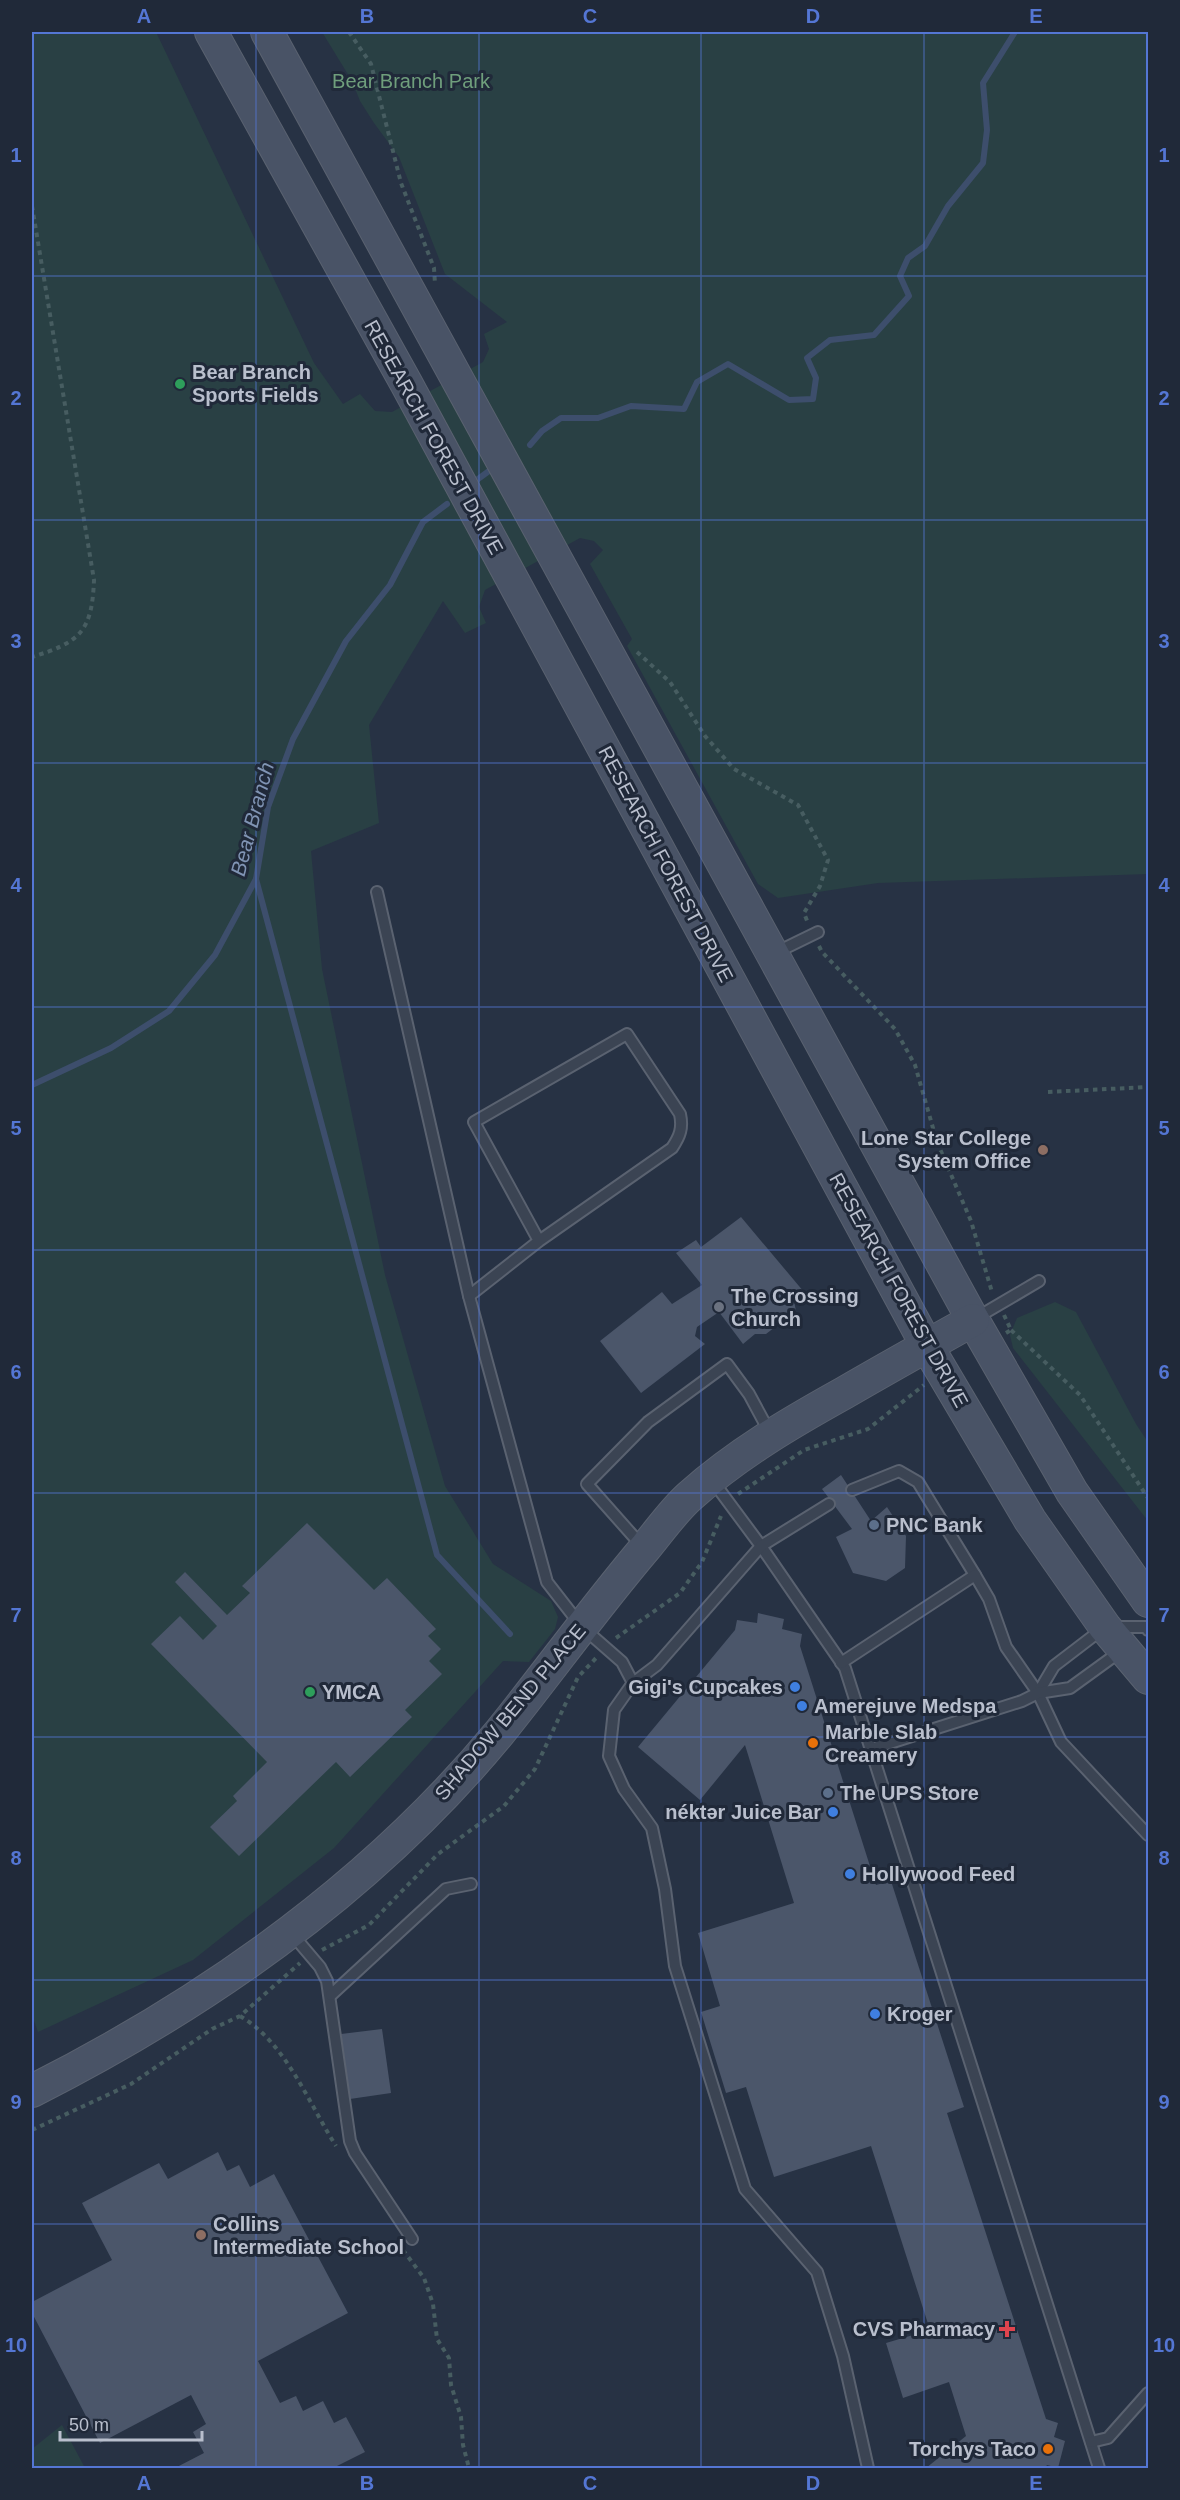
<svg xmlns="http://www.w3.org/2000/svg" width="1180" height="2500" font-family="Helvetica,sans-serif">
  <style>
    .green { fill: #294044 }
    .lines { fill: none; stroke-linecap: round; stroke-linejoin: round }
    .stream { stroke: #3d4e6c; stroke-width: 6 }
    .building { fill: #4b566a }
    .lane-casing { stroke: #5a6270; stroke-width: 14 }
    .secondary-casing { stroke: #5a6270; stroke-width: 34 }
    .path { stroke: #475d61; stroke-width: 4; stroke-dasharray: 4.5 4.5; stroke-linecap: butt }
    .lane { stroke: #3b4453; stroke-width: 10 }
    .secondary { stroke: #495366; stroke-width: 32 }
    .grid { fill: none; stroke: #5476d4; stroke-width: 1.5; stroke-opacity: 0.55 }
    .leisure-dot { fill: #2e9e5b; stroke: #202939; stroke-width: 2 }
    .education-dot { fill: #8d6e63; stroke: #202939; stroke-width: 2 }
    .worship-dot { fill: #6b7280; stroke: #202939; stroke-width: 2 }
    .service-dot { fill: #5c6f8a; stroke: #202939; stroke-width: 2 }
    .shop-dot { fill: #3f7fe0; stroke: #202939; stroke-width: 2 }
    .food-dot { fill: #e8710a; stroke: #202939; stroke-width: 2 }
    .health-dot { fill: #e0444e; stroke: #202939; stroke-width: 2 }
    .labels { text-anchor: middle; dominant-baseline: central; stroke-width: 6; stroke-linejoin: round; paint-order: stroke }
    .park-label { font-size: 20px; fill: #6f9e7c; stroke: #202939 }
    .poi-label { font-size: 20px; font-weight: bold; fill: #b9bfcd; stroke: #202939; text-anchor: start }
    .street-label { font-size: 20px; fill: #b9bfcd; stroke: #202939 }
    .water-label { font-size: 21px; font-style: italic; fill: #8094b4; stroke: #202939 }
    .neatline { fill: none; stroke: #5476d4; stroke-width: 2 }
    .grid-label { font-size: 20px; text-anchor: middle; font-weight: bold; fill: #5476d4 }
  </style>
  <rect width="100%" height="100%" fill="#273244"/>
  <!-- green -->
  <g class="green">
    <polygon points="32,32 156,32 314,363 343,404 360,394 375,411 392,412 483,362 489,349 484,334 507,322 445,274 399,157 374,123 360,101 352,81 322,32 1148,32 1148,874 878,883 778,898 758,884 627,646 632,639 590,564 603,550 594,541 580,538 485,590 479,607 486,623 465,633 443,601 369,725 379,823 311,851 322,969 385,1275 445,1486 493,1564 551,1601 558,1617 555,1629 529,1662 503,1661 334,1848 193,1960 38,2032 32,2015"/>
    <polygon points="1055,1302 1076,1312 1136,1424 1148,1442 1148,1521 1013,1348 1010,1335 1017,1318"/>
    <polygon points="62,2425 85,2468 32,2468 32,2449"/>
  </g>
  <g class="lines">
    <!-- stream -->
    <g class="stream">
      <polyline points="530,445 542,431 561,418 598,418 631,406 684,409 697,382 728,364 789,400 813,399 816,378 807,358 830,340 874,335 909,296 900,276 908,258 925,246 948,206 983,163 987,130 983,83 1015,32"/>
      <polyline points="478,479 489,471"/>
      <polyline points="256,879 437,1555 510,1634"/>
      <polyline points="32,1085 111,1048 169,1011 215,955 256,879 268,807 293,739 346,641 390,585 423,522 447,504"/>
    </g>
  </g>
  <!-- building -->
  <g class="building">
    <polygon points="741,1217 804,1292 794,1301 796,1311 766,1334 755,1334 743,1344 719,1312 697,1327 695,1336 705,1344 641,1393 600,1341 662,1292 672,1304 702,1285 676,1253 696,1240 701,1247"/>
    <polygon points="841,1475 871,1521 887,1507 906,1536 905,1568 886,1581 853,1573 836,1537 852,1529 822,1489"/>
    <polygon points="307,1523 374,1590 387,1578 436,1629 428,1636 441,1649 429,1661 442,1674 405,1710 412,1717 350,1777 336,1762 239,1856 210,1827 237,1801 233,1796 267,1762 151,1644 180,1616 203,1640 217,1626 175,1582 185,1572 227,1615 250,1593 242,1586"/>
    <polygon points="758,1613 784,1619 782,1629 802,1634 800,1646 876,1885 891,1881 964,2107 947,2113 1046,2419 1058,2423 1054,2437 1065,2441 1058,2468 1047,2465 1045,2468 926,2468 966,2436 949,2382 903,2398 886,2343 930,2330 871,2146 774,2177 746,2087 726,2093 701,2012 720,2006 698,1933 794,1903 745,1745 700,1800 638,1747 735,1630 737,1620 757,1623"/>
    <polygon points="382,2029 391,2093 350,2099 341,2034"/>
    <polygon points="218,2152 227,2171 239,2165 250,2187 274,2174 348,2313 258,2361 280,2403 296,2396 303,2411 323,2401 334,2423 346,2417 365,2452 333,2468 175,2468 204,2453 193,2432 206,2424 191,2395 100,2443 32,2313 32,2302 112,2260 82,2203 159,2163 168,2179"/>
  </g>
  <g class="lines">
    <defs>
      <g id="lane">
        <polyline points="377,892 469,1296 547,1582 582,1627 622,1662 633,1683"/>
        <polyline points="775,953 818,932"/>
        <path d="M469,1296L539,1241L672,1148C680,1136 683,1128 680,1114L627,1034L474,1122L539,1241"/>
        <polyline points="976,1318 1039,1281"/>
        <polyline points="712,1480 761,1546 845,1668 1099,2468"/>
        <polyline points="852,1490 899,1471 918,1482 975,1575"/>
        <polyline points="829,1504 761,1546 657,1665 633,1683 614,1710 609,1756 624,1789 652,1828 665,1889 675,1966 745,2189 817,2272 843,2356 868,2468"/>
        <polyline points="642,1546 587,1484 648,1422 727,1364 749,1394 770,1433"/>
        <polyline points="841,1663 975,1575 989,1599 1006,1647 1038,1693 1061,1742 1148,1835"/>
        <polyline points="1038,1693 1054,1666 1105,1627 1146,1627 1148,1630"/>
        <polyline points="871,1749 1022,1701 1038,1693 1070,1688 1121,1651"/>
        <polyline points="292,1934 320,1967 327,1981 350,2141 355,2153 412,2239"/>
        <polyline points="331,1995 446,1889 471,1884"/>
        <polyline points="1091,2442 1108,2438 1148,2393"/>
      </g>
      <g id="secondary">
        <polyline points="211,32 406,383 927,1346 1030,1520 1105,1627 1148,1678"/>
        <polyline points="267,32 973,1320 1072,1492 1148,1601"/>
        <path d="M32,2091C208,2002 374,1885 500,1732C549,1671 595,1607 646,1547C660,1530 674,1510 690,1496C737,1454 790,1423 844,1393C887,1368 930,1344 973,1320"/>
      </g>
    </defs>
    <!-- lane casing -->
    <use href="#lane" class="lane-casing"/>
    <!-- secondary casing -->
    <use href="#secondary" class="secondary-casing"/>
    <!-- path -->
    <g class="path">
      <polyline points="349,32 371,64 401,183 434,268 435,284"/>
      <path d="M32,206L94,580C92,632 80,642 32,657"/>
      <polyline points="637,652 670,682 705,736 734,769 798,805 828,860 820,886 804,913 808,923"/>
      <polyline points="819,946 822,952 895,1029 915,1065 937,1142 971,1221 992,1292"/>
      <polyline points="1048,1092 1148,1087"/>
      <polyline points="1004,1315 1011,1330 1006,1333"/>
      <polyline points="1011,1330 1080,1395 1148,1498"/>
      <polyline points="738,1494 804,1450 868,1429 924,1385"/>
      <polyline points="616,1638 680,1593 702,1562 721,1516"/>
      <polyline points="322,1950 369,1925 438,1854 504,1806 535,1769 578,1677 596,1658"/>
      <path d="M240,2016C286,2043 308,2102 336,2146"/>
      <polyline points="32,2130 131,2084 212,2029 240,2016 300,1963"/>
      <polyline points="403,2250 424,2278 433,2304 437,2339 449,2358 451,2385 461,2417 463,2445 469,2468"/>
    </g>
    <!-- lane -->
    <use href="#lane" class="lane"/>
    <!-- secondary -->
    <use href="#secondary" class="secondary"/>
  </g>
  <!-- grid -->
  <path class="grid" d="M256,32V2468M479,32V2468M701,32V2468M924,32V2468M32,276H1148M32,520H1148M32,763H1148M32,1007H1148M32,1250H1148M32,1493H1148M32,1737H1148M32,1980H1148M32,2224H1148"/>
  <!-- markers -->
  <g class="leisure-dot">
    <circle cx="180" cy="384" r="6"/>
    <circle cx="310" cy="1692" r="6"/>
  </g>
  <g class="education-dot">
    <circle cx="1043" cy="1150" r="6"/>
    <circle cx="201" cy="2235" r="6"/>
  </g>
  <circle class="worship-dot" cx="719" cy="1307" r="6"/>
  <g class="service-dot">
    <circle cx="874" cy="1525" r="6"/>
    <circle cx="828" cy="1793" r="6"/>
  </g>
  <g class="shop-dot">
    <circle cx="795" cy="1687" r="6"/>
    <circle cx="802" cy="1706" r="6"/>
    <circle cx="833" cy="1812" r="6"/>
    <circle cx="850" cy="1874" r="6"/>
    <circle cx="875" cy="2014" r="6"/>
  </g>
  <g class="food-dot">
    <circle cx="813" cy="1743" r="6"/>
    <circle cx="1048" cy="2449" r="6"/>
  </g>
  <path class="health-dot" d="M1004 2320h6v6h6v6h-6v6h-6v-6h-6v-6h6z"/>
  <g class="labels">
    <!-- park labels -->
    <g class="park-label">
      <text x="411" y="81">Bear Branch Park</text>
    </g>
    <!-- poi labels -->
    <g class="poi-label">
      <text x="192" y="372">Bear Branch<tspan x="192" dy="23">Sports Fields</tspan></text>
      <text x="1031" y="1138" text-anchor="end">Lone Star College<tspan x="1031" dy="23">System Office</tspan></text>
      <text x="731" y="1296">The Crossing<tspan x="731" dy="23">Church</tspan></text>
      <text x="886" y="1525">PNC Bank</text>
      <text x="783" y="1687" text-anchor="end">Gigi's Cupcakes</text>
      <text x="322" y="1692">YMCA</text>
      <text x="814" y="1706">Amerejuve Medspa</text>
      <text x="825" y="1732">Marble Slab<tspan x="825" dy="23">Creamery</tspan></text>
      <text x="840" y="1793">The UPS Store</text>
      <text x="821" y="1812" text-anchor="end">néktər Juice Bar</text>
      <text x="862" y="1874">Hollywood Feed</text>
      <text x="887" y="2014">Kroger</text>
      <text x="213" y="2224">Collins<tspan x="213" dy="23">Intermediate School</tspan></text>
      <text x="995" y="2329" text-anchor="end">CVS Pharmacy</text>
      <text x="1036" y="2449" text-anchor="end">Torchys Taco</text>
    </g>
    <!-- street labels -->
    <g class="street-label">
      <text transform="translate(434 437) rotate(61)">RESEARCH FOREST DRIVE</text>
      <text transform="translate(666 864) rotate(62)">RESEARCH FOREST DRIVE</text>
      <text transform="translate(899 1290) rotate(61)">RESEARCH FOREST DRIVE</text>
      <text transform="translate(510 1712) rotate(-50)">SHADOW BEND PLACE</text>
    </g>
    <!-- water labels -->
    <g class="water-label">
      <text transform="translate(252 819) rotate(-75)">Bear Branch</text>
    </g>
  </g>
  <!-- border -->
  <rect width="1180" height="2500" fill="none" stroke="#202939" stroke-width="66"/>
  <!-- scale -->
  <path d="M60 2431v9h142v-9" fill="none" stroke="#b9bfcd" stroke-width="3"/>
  <text x="69" y="2431" font-size="18" fill="#b9bfcd" stroke="#202939" stroke-width="4.5" paint-order="stroke">50 m</text>
  <rect x="33" y="33" width="1114" height="2434" class="neatline"/>
  <g class="grid-label">
    <text x="144" y="23">A</text>
    <text x="367" y="23">B</text>
    <text x="590" y="23">C</text>
    <text x="813" y="23">D</text>
    <text x="1036" y="23">E</text>
    <text x="16" y="162">1</text>
    <text x="1164" y="162">1</text>
    <text x="16" y="405">2</text>
    <text x="1164" y="405">2</text>
    <text x="16" y="648">3</text>
    <text x="1164" y="648">3</text>
    <text x="16" y="892">4</text>
    <text x="1164" y="892">4</text>
    <text x="16" y="1135">5</text>
    <text x="1164" y="1135">5</text>
    <text x="16" y="1379">6</text>
    <text x="1164" y="1379">6</text>
    <text x="16" y="1622">7</text>
    <text x="1164" y="1622">7</text>
    <text x="16" y="1865">8</text>
    <text x="1164" y="1865">8</text>
    <text x="16" y="2109">9</text>
    <text x="1164" y="2109">9</text>
    <text x="16" y="2352">10</text>
    <text x="1164" y="2352">10</text>
    <text x="144" y="2490">A</text>
    <text x="367" y="2490">B</text>
    <text x="590" y="2490">C</text>
    <text x="813" y="2490">D</text>
    <text x="1036" y="2490">E</text>
  </g>
</svg>
